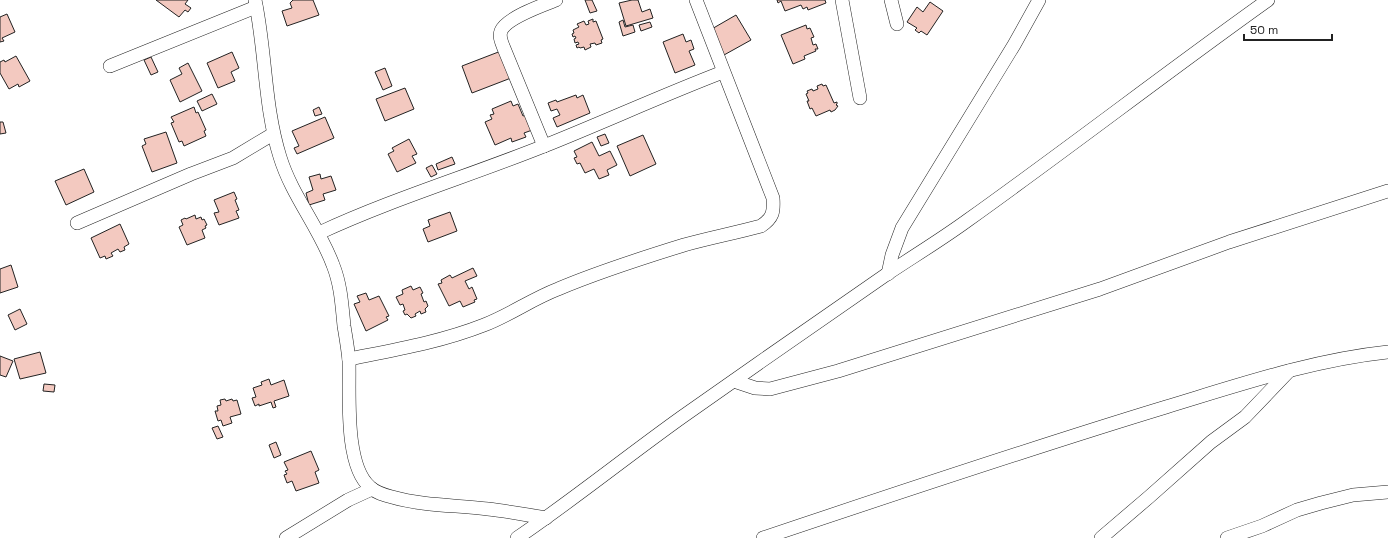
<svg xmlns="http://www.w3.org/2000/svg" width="1388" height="538" font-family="'Space Grotesk',sans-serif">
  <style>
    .building { fill: #f3c9c0; stroke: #222 }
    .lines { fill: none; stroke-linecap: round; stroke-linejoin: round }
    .minor-casing { stroke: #222; stroke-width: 14 }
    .minor { stroke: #fff; stroke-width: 13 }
  </style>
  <rect width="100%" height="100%" fill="#fff"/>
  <!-- building -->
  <g class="building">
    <polygon points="156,0 188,0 185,4 191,8 188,12 185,10 179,17"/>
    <polygon points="293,0 313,0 319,15 287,26 282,11 292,8 290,3"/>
    <polygon points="585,0 592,0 597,11 590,13"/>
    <polygon points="632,0 638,0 642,12 650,9 653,18 626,26 619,3"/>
    <polygon points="777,0 825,0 826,3 808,10 807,7 803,9 801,5 785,11 781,1 778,3"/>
    <polygon points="930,2 943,11 927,35 921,31 919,33 915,30 917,28 907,22 917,7 923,12"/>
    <polygon points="7,14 15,32 2,38 4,41 0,42 0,17"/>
    <polygon points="736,15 751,40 724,55 710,30"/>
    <polygon points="593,19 593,22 596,21 603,39 601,40 602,43 596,45 595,43 590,44 591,47 585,50 584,47 580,48 579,47 577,48 576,45 579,44 578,42 575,43 574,39 576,38 575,36 573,37 572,34 574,33 573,30 579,27 577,24 584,21 586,25 589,24 588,21"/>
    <polygon points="623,20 625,27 633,25 635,32 623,36 619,22"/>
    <polygon points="650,22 652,27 641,31 639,25"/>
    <polygon points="806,25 807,29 810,28 814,37 811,38 813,45 816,44 818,49 815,49 816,51 804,56 805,59 793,64 781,35"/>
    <polygon points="683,34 686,42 691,40 694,49 689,51 695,65 675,73 663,42"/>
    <polygon points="501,51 511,78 472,93 462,66"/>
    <polygon points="232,52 239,68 231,72 235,81 218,88 207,63"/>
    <polygon points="16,56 30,81 19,87 18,84 9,89 0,73 0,62 4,60 5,62"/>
    <polygon points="151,57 158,72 151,75 144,60"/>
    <polygon points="188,63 202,91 180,102 170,80 182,74 179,68"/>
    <polygon points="385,68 392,86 383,90 375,72"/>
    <polygon points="822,84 823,86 826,85 834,103 837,102 837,104 836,105 838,106 835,110 831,112 830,110 816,116 812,108 810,109 807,101 809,101 806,94 808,93 807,91 812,89 813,91 818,89 817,86"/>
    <polygon points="405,88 414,109 385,121 376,99"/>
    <polygon points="212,94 217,104 202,111 197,101"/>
    <polygon points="576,95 577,98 583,95 590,113 557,127 553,118 560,115 557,109 551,111 548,103 556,100 557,102"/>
    <polygon points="511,101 513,106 518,104 523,116 529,114 535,129 524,133 526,137 512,142 511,138 495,145 485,122 492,119 490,115 494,114 492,109"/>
    <polygon points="194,107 196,113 198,112 206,130 204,131 206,136 184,146 182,141 179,142 171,123 174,122 171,117"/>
    <polygon points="319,107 322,114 315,116 313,110"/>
    <polygon points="325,117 334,138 297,154 294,148 299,146 292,131"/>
    <polygon points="0,122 3,122 6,133 0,134"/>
    <polygon points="166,132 177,163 152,172 142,146 146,144 144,139"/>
    <polygon points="605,134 609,143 601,146 597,137"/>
    <polygon points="643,135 656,164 630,176 617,146"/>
    <polygon points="409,139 417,154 412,156 416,163 397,172 388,154 394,151 392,148"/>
    <polygon points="592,142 599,156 610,151 617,165 607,170 609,175 599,179 594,169 585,173 580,163 577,164 574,158 577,157 574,151"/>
    <polygon points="452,157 455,164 438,170 436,164"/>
    <polygon points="432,165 437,174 431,177 426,168"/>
    <polygon points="84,169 94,192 66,205 55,181"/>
    <polygon points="320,174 321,179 331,176 336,190 323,194 325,200 309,205 306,193 313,190 309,177"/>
    <polygon points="234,192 237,199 235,200 239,210 236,211 239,218 219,225 214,213 219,212 214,200"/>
    <polygon points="450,212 457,231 428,242 423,229 430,226 428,220"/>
    <polygon points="195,215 196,219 201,217 202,220 204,219 207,225 205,226 206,228 202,230 205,238 187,245 179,227 183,225 181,220 185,218 186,219"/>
    <polygon points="120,224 129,244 124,247 125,250 120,252 118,249 111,253 113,256 106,259 105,256 100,258 91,238"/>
    <polygon points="11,265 18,287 0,293 0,269"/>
    <polygon points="473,268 477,276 465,281 469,289 472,287 477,299 474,300 475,302 463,307 460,301 449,306 438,284 442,283 441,280 450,275 452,278"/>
    <polygon points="411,286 413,290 420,287 423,293 421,294 424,302 426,301 428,306 425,309 426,312 421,314 420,311 415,314 416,316 411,318 407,314 405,315 403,311 405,310 403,304 400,305 396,297 403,294 402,290"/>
    <polygon points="366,293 369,300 379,296 389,316 386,317 388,320 366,331 354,304 360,302 357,296"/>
    <polygon points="20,309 27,324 15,330 8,315"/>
    <polygon points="40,352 46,373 20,379 14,359"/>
    <polygon points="0,356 13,361 6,377 0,375"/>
    <polygon points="269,379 271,385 284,380 289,396 274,401 276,407 273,408 271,402 259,406 259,404 255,406 252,398 256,397 253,388 262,385 261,382"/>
    <polygon points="44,384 55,385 54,392 43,391"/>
    <polygon points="225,399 226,401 232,399 233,401 237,400 241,414 230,417 232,423 223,426 221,420 218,421 215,411 218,411 217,406 221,405 220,400"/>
    <polygon points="218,426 223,437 217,439 212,428"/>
    <polygon points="276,442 281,455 274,458 269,445"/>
    <polygon points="311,451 319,470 315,472 319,483 296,491 292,481 287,483 284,475 287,474 285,471 288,470 284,462"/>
  </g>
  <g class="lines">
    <defs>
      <g id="minor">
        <path d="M255,0C266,52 264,106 280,157C292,196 319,227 333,265C341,285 342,306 344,326C346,338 348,349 349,361C350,393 344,465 370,487C376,493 384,495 392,497C424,506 456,505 488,509C507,511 527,515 546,518"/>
        <polyline points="842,0 860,98"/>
        <polyline points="891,0 897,24"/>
        <polyline points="110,66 256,7"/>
        <path d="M544,146L503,46C501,41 499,36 501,31C506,18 543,5 556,0"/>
        <polyline points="77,223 191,174 233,158 273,134"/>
        <path d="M319,233C392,199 469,176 544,146C604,122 663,95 723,72"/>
        <polyline points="888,274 892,255 902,228 1014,45 1039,0"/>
        <path d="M349,359C394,350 441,342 484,325C510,315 532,299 558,289C598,272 642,258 684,245C709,238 735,233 761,226C773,218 774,212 773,198L696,0"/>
        <polyline points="734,381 755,388 770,389 838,371 1100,289 1229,242 1388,191"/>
        <polyline points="286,538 348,500 372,489"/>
        <path d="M517,538C573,500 626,457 682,417C750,369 819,321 887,274C914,256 942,239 968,220C1069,148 1167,72 1268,0"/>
        <path d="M763,538C897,493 1031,448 1166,407C1239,385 1312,360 1388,352"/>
        <polyline points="1101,538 1149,497 1211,442 1245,417 1289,371"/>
        <polyline points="1227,538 1262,526 1297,510 1321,503 1353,495 1388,492"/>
      </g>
    </defs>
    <!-- minor casing -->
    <use href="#minor" class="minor-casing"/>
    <!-- minor -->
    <use href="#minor" class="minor"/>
  </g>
  <!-- scale -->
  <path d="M1244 34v6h88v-6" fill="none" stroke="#222222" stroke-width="2"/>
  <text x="1250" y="34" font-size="12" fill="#222222" stroke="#ffffff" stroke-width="3" paint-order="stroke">50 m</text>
</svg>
